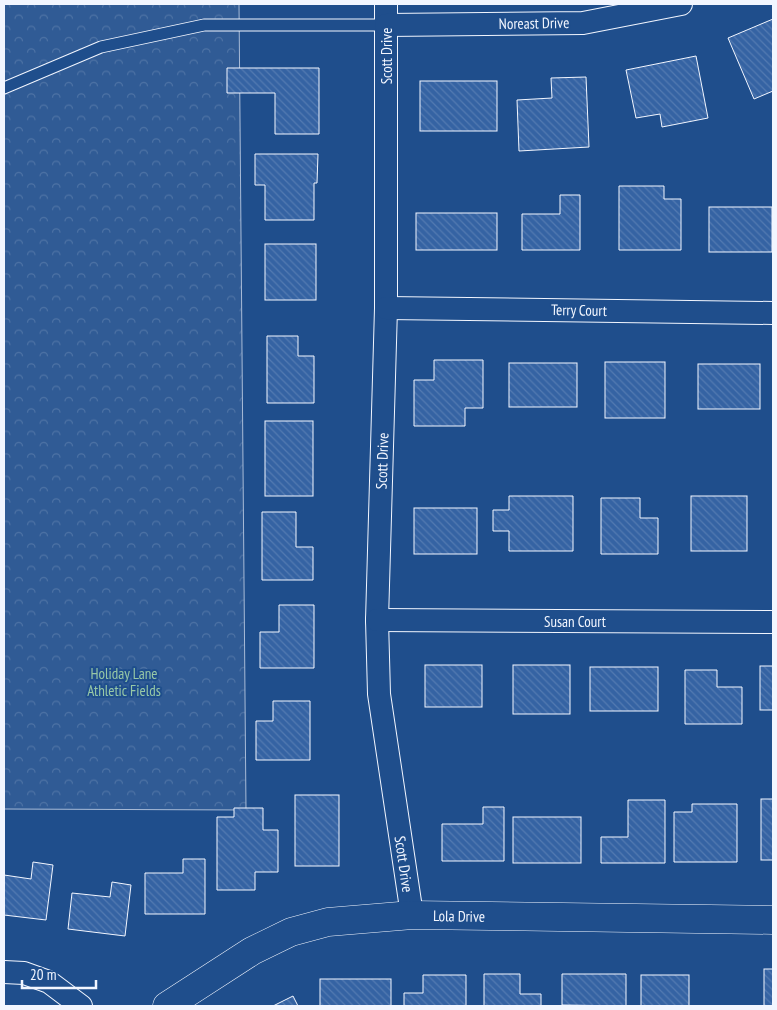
<svg xmlns="http://www.w3.org/2000/svg" width="777" height="1010" font-family="'PT Sans Narrow',sans-serif">
  <style>
    .forest { fill: url(#forest-crowns); stroke: #a8bbd7 }
    .building { fill: url(#building-back-hatch); stroke: #f2f6ff }
    .lines { fill: none; stroke-linecap: round; stroke-linejoin: round }
    .service-casing { stroke: #f2f6ff; stroke-width: 13 }
    .minor-casing { stroke: #f2f6ff; stroke-width: 24 }
    .tertiary-casing { stroke: #f2f6ff; stroke-width: 29 }
    .service { stroke: #1f4e8c; stroke-width: 11 }
    .minor { stroke: #1f4e8c; stroke-width: 22 }
    .tertiary { stroke: #1f4e8c; stroke-width: 28 }
    .labels { text-anchor: middle; dominant-baseline: central; stroke-width: 4; stroke-linejoin: round; paint-order: stroke }
    .street-label { font-size: 15px; fill: #f2f6ff; stroke: #1f4e8c }
    .park-label { font-size: 15px; fill: #97c8a6; stroke: #1f4e8c }
  </style>
  <defs>
    <pattern id="forest-crowns" width="20" height="18" patternUnits="userSpaceOnUse" patternTransform="scale(1.25)"><rect width="20" height="18" fill="#305b95"/><path d="M2 6a3 3 0 1 1 6 0M12 15a3 3 0 1 1 6 0" fill="none" stroke="#4e73a5"/></pattern>
    <pattern id="building-back-hatch" width="6" height="6" patternUnits="userSpaceOnUse" patternTransform="scale(1.25)"><rect width="6" height="6" fill="#3563a3"/><path d="M-1 5l2 2M0 0l6 6M5-1l2 2" fill="none" stroke="#537ab1"/></pattern>
  </defs>
  <rect width="100%" height="100%" fill="#1f4e8c"/>
  <!-- forest -->
  <polygon class="forest" points="4,4 239,4 246,810 4,809"/>
  <!-- building -->
  <g class="building">
    <polygon points="773,19 773,91 754,99 728,38"/>
    <polygon points="696,56 708,118 662,127 660,114 636,118 626,70"/>
    <polygon points="227,68 319,68 319,134 275,134 275,93 227,93"/>
    <polygon points="586,77 589,147 519,151 517,100 552,98 551,78"/>
    <rect x="420" y="81" width="77" height="50"/>
    <polygon points="255,154 318,154 317,183 314,183 314,220 265,220 265,185 255,185"/>
    <polygon points="619,186 664,186 664,199 681,199 681,250 619,250"/>
    <polygon points="560,195 580,195 580,250 522,250 522,214 560,214"/>
    <rect x="709" y="207" width="63" height="45"/>
    <rect x="416" y="213" width="81" height="37"/>
    <rect x="265" y="244" width="51" height="56"/>
    <polygon points="267,336 298,336 298,356 314,356 314,403 267,403"/>
    <polygon points="434,360 483,360 483,408 465,408 465,426 414,426 414,380 434,380"/>
    <rect x="605" y="362" width="60" height="56"/>
    <rect x="509" y="363" width="68" height="44"/>
    <rect x="698" y="364" width="62" height="45"/>
    <rect x="265" y="421" width="48" height="75"/>
    <polygon points="509,496 573,496 573,551 509,551 509,531 493,531 493,510 509,510"/>
    <rect x="691" y="496" width="56" height="55"/>
    <polygon points="601,498 640,498 640,518 658,518 658,554 601,554"/>
    <rect x="414" y="508" width="63" height="46"/>
    <polygon points="262,512 296,512 296,547 313,547 313,580 262,580"/>
    <polygon points="279,605 314,605 314,668 260,668 260,632 279,632"/>
    <rect x="425" y="665" width="57" height="42"/>
    <rect x="513" y="665" width="57" height="49"/>
    <rect x="760" y="666" width="13" height="44"/>
    <rect x="590" y="667" width="68" height="44"/>
    <polygon points="685,670 717,670 717,687 742,687 742,724 685,724"/>
    <polygon points="273,701 310,701 310,760 256,760 256,721 273,721"/>
    <rect x="295" y="795" width="44" height="71"/>
    <rect x="761" y="799" width="12" height="61"/>
    <polygon points="628,800 665,800 665,863 601,863 601,837 628,837"/>
    <polygon points="692,804 737,804 737,862 674,862 674,812 692,812"/>
    <polygon points="483,807 504,807 504,861 442,861 442,824 483,824"/>
    <polygon points="234,808 263,808 263,830 278,830 278,872 255,872 255,890 217,890 217,817 234,817"/>
    <rect x="513" y="817" width="68" height="46"/>
    <polygon points="183,859 205,859 205,914 145,914 145,873 183,873"/>
    <polygon points="33,862 53,865 46,920 4,915 4,875 31,879"/>
    <polygon points="112,882 131,885 125,936 68,929 72,893 110,897"/>
    <rect x="764" y="969" width="9" height="37"/>
    <polygon points="484,974 520,974 520,994 541,994 541,1006 484,1006"/>
    <polygon points="562,974 626,974 626,1006 562,1005"/>
    <polygon points="423,975 466,975 466,1006 404,1006 404,993 423,993"/>
    <rect x="641" y="975" width="48" height="31"/>
    <rect x="320" y="979" width="71" height="27"/>
    <polygon points="293,996 298,1006 273,1006"/>
  </g>
  <g class="lines">
    <defs>
      <polyline id="service" points="4,88 101,47 204,25 386,25"/>
      <g id="minor">
        <polyline points="386,4 386,308 377,620 379,694 412,915"/>
        <polyline points="386,25 583,23 681,4"/>
        <polyline points="386,308 773,313"/>
        <polyline points="377,620 773,622"/>
        <polyline points="4,972 24,973 49,982 81,1006"/>
      </g>
      <polyline id="tertiary" points="167,1006 252,951 291,932 328,922 412,915 773,920"/>
    </defs>
    <!-- service casing -->
    <use href="#service" class="service-casing"/>
    <!-- minor casing -->
    <use href="#minor" class="minor-casing"/>
    <!-- tertiary casing -->
    <use href="#tertiary" class="tertiary-casing"/>
    <!-- service -->
    <use href="#service" class="service"/>
    <!-- minor -->
    <use href="#minor" class="minor"/>
    <!-- tertiary -->
    <use href="#tertiary" class="tertiary"/>
  </g>
  <g class="labels">
    <!-- street labels -->
    <g class="street-label">
      <text transform="translate(534 23) rotate(-1)">Noreast Drive</text>
      <text transform="translate(386 56) rotate(-90)">Scott Drive</text>
      <text transform="translate(579 310) rotate(1)">Terry Court</text>
      <text transform="translate(382 461) rotate(-88)">Scott Drive</text>
      <text x="575" y="621">Susan Court</text>
      <text transform="translate(404 864) rotate(82)">Scott Drive</text>
      <text transform="translate(459 916) rotate(1)">Lola Drive</text>
    </g>
    <!-- park labels -->
    <g class="park-label">
      <text x="124" y="673">Holiday Lane<tspan x="124" dy="17">Athletic Fields</tspan></text>
    </g>
  </g>
  <!-- border -->
  <rect width="777" height="1010" fill="none" stroke="#f2f6ff" stroke-width="10"/>
  <!-- scale -->
  <path d="M22 980v8h74v-8" fill="none" stroke="#f2f6ff" stroke-width="2.5"/>
  <text x="30" y="980" font-size="15" fill="#f2f6ff" stroke="#1f4e8c" stroke-width="4" paint-order="stroke">20 m</text>
</svg>
